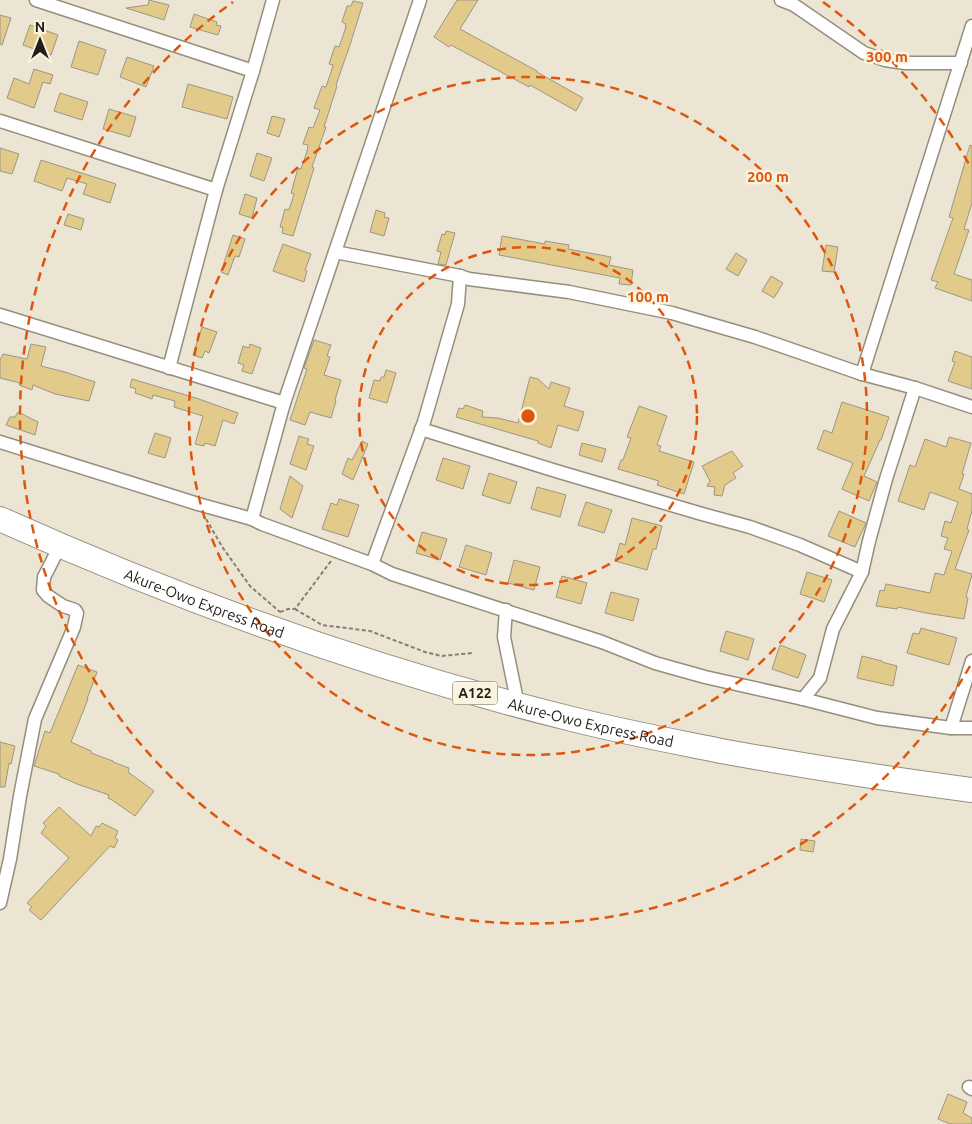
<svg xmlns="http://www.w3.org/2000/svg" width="972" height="1124" font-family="Ubuntu,sans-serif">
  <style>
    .building { fill: #e2ca8a; stroke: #9d9686 }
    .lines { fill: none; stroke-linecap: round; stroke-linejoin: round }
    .street-casing { stroke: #958e7e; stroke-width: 15 }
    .highway-casing { stroke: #958e7e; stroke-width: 26 }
    .path { stroke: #847f73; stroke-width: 2; stroke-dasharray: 4 2.5; stroke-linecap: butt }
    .street { stroke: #fff; stroke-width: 12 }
    .highway { stroke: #fff; stroke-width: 24 }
    .ring { fill: none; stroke: #de560d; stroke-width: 2.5; stroke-dasharray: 9 6 }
    .labels { text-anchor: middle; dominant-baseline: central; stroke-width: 5; stroke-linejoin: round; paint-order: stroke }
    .shield { fill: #faf3e0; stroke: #615e53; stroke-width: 1 }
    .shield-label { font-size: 14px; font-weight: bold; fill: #201e17 }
    .street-label { font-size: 15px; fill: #201e17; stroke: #faf3e0 }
    .centre { fill: #de560d; stroke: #faf3e0; stroke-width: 2.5 }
    .ring-label { font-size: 15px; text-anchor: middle; font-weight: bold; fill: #de560d; stroke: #faf3e0; stroke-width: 5; stroke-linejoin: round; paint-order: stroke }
  </style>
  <rect width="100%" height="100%" fill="#ece5d3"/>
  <!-- building -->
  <g class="building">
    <polygon points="149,0 169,5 164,20 126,8 148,5"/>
    <polygon points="457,0 478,0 460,29 537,71 537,72 583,98 576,111 530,85 529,87 451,45 449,47 434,37"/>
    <polygon points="353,1 363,3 350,45 336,85 337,86 324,127 326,127 312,167 314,168 293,236 282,233 283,227 280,227 285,209 289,210 294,194 291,193 298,168 301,169 307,151 308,145 303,144 309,127 313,128 320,110 314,108 322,86 326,87 332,69 333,65 329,64 335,46 339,47 346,27 345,27 346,24 342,22 347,6 351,6"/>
    <polygon points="194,14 217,22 216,25 221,26 218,35 190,27"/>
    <polygon points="0,15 11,18 2,45 0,44"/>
    <polygon points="30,25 58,35 51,55 23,45"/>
    <polygon points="79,41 106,50 98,75 71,67"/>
    <polygon points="127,57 154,66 146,87 120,77"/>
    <polygon points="34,69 53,75 50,84 43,82 34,108 7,98 14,78 29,84"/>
    <polygon points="188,84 233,97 227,119 182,107"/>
    <polygon points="60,93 88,102 82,120 54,111"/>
    <polygon points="109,109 136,117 130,137 103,129"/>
    <polygon points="272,116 285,119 279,137 267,133"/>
    <polygon points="970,145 972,146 972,203 964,229 969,230 954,274 972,280 972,301 935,288 938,282 931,280 953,218 949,217"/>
    <polygon points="0,148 19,154 12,174 0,171"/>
    <polygon points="257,153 272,158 264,181 250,176"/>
    <polygon points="41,160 116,184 110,203 83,194 87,184 67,178 62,191 34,181"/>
    <polygon points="245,194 257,198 252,218 239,214"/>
    <polygon points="376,210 385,213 384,217 389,218 384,236 370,232"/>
    <polygon points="68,214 84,219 81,230 64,225"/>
    <polygon points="446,231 455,233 446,265 438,264 441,252 437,251 442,234 445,235"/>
    <polygon points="233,235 245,239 239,257 235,256 228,275 221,272"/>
    <polygon points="502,236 545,244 545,241 569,245 568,249 611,257 609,265 633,270 631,285 619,284 620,278 499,255"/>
    <polygon points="283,244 311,254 305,270 307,271 304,282 273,271"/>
    <polygon points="826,245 838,247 834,272 822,271"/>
    <polygon points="736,253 747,260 738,276 726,269"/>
    <polygon points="771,276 783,283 774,298 762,291"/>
    <polygon points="202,327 217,332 209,353 205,351 202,358 193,355"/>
    <polygon points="314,340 331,345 327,356 330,357 324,375 341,380 335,400 336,401 331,418 310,412 305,425 290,420 307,369 304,368"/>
    <polygon points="31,344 46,347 41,366 65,372 95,382 89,401 55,394 33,385 32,390 19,385 20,383 0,378 0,360 3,354 27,359"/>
    <polygon points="250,344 261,348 252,374 242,371 244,365 238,363 243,346 249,348"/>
    <polygon points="955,351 972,357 972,389 948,381 955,362 952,361"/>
    <polygon points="386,370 396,373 387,403 369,398 374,380 380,381 381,377 384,377"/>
    <polygon points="530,377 538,379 549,389 551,382 570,388 564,406 584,412 578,431 558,425 551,448 538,443 538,441 456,417 459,408 463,409 465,405 483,411 482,417 498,418 518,423"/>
    <polygon points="132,379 196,398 238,413 234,424 223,420 215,446 205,443 204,446 195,444 203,416 174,407 175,401 153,395 152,399 135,393 136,389 130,387"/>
    <polygon points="842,402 889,417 881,440 880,440 864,476 877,482 869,501 842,489 853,463 817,449 824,430 832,433"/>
    <polygon points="639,406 667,416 657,445 661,446 659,451 694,462 684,494 657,485 659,481 618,469 621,460 623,460 631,438 627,437"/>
    <polygon points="18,412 38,422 35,435 6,425 10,417 15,417"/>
    <polygon points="155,433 171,438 165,458 148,453"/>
    <polygon points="299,436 309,439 307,444 314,446 306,470 290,464"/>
    <polygon points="949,437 971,443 962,474 964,474 959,489 972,494 972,510 967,529 969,530 955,569 972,574 966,597 968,598 964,619 926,613 898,607 897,609 876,606 880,590 884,591 886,584 930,593 935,573 944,575 952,551 944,549 948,538 941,536 945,521 951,523 958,502 930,492 924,510 898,501 910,465 915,467 925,439 946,447"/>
    <polygon points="362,441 368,444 353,480 342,474 348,458 352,460"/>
    <polygon points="582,443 606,449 602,462 579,455"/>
    <polygon points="732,451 743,466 733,473 736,478 725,485 722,496 714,495 715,487 707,486 710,481 702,466"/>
    <polygon points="443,458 470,466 463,489 436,480"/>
    <polygon points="489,473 517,482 510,504 482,495"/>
    <polygon points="290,476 303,486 292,518 280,509"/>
    <polygon points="537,487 566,495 560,517 531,509"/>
    <polygon points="339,499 359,505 348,537 322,529 331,503 337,505"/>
    <polygon points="586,502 612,510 604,533 578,525"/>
    <polygon points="839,511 866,523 855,547 828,536"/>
    <polygon points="632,518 662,526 656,549 653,549 647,570 615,561 620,543 625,545"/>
    <polygon points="422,532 447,539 440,560 416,553"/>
    <polygon points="466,545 492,553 486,575 459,567"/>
    <polygon points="514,560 540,567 534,590 508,583"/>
    <polygon points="807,572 832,580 824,602 800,594"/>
    <polygon points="562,576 587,583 581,604 556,597"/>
    <polygon points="611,592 639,599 633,621 605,613"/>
    <polygon points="921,628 957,638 949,665 907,653 913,633 919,634"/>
    <polygon points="726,631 754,639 748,660 720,651"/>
    <polygon points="780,645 806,655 798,678 772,669"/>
    <polygon points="862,656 882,661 882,662 897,666 893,686 857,678"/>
    <polygon points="78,665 97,672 87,699 88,699 71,742 91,751 91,753 113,761 113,762 129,768 128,772 154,791 135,816 112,800 108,798 109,795 77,784 59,776 59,774 34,766 45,731 50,733"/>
    <polygon points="0,742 15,746 11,764 9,763 5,787 0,787"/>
    <polygon points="59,807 91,836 96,826 99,827 102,823 118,831 115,838 118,840 114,848 110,846 41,920 29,910 32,907 27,903 69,858 41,833 46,826 43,823"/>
    <polygon points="801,839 815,841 813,852 800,850"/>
    <polygon points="948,1094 967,1102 963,1113 972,1118 972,1124 950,1124 938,1119"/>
  </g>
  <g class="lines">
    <defs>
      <g id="street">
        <polyline points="36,0 253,71"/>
        <polyline points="781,0 794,5 864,53 885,60 905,63 961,63"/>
        <polyline points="0,121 216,190"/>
        <polyline points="335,252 460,276 469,279 569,292 672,313 755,337 862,374 915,388 972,407"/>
        <polyline points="0,315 284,403"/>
        <polyline points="169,368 216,190 253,71 273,0"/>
        <polyline points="862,374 972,26"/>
        <polyline points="421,429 556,471 702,514 750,527 800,545 862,572"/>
        <polyline points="0,442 198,504 252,519 262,524 372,564 392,574 602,642 655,663 705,677 803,699 877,718 951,728 972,728"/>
        <polyline points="252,519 284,403 420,0"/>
        <polyline points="372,564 424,422 458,304 460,276"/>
        <polyline points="506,610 504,637 518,705"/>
        <polyline points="803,699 820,678 833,629 862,572 869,541 886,479 915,388"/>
        <polyline points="951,728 972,661"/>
        <polyline points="0,903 10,859 20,796 35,719 74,627 77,613 75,610 63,606 48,596 43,590 44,577 60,546"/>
        <polyline points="969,1087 972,1089"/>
      </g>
      <g id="highway">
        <path id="s1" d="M0,519C187,603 377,671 576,720C624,732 672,741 721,751C804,766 888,779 972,790"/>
      </g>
    </defs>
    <!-- street casing -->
    <use href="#street" class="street-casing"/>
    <!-- highway casing -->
    <use href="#highway" class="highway-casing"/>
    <!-- path -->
    <g class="path">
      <polyline points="206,519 223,548 250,586 280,612"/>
      <polyline points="295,609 322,625 370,631 425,652 442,656 472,653"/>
      <polyline points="280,612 288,609 295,609 331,561"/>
    </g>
    <!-- street -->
    <use href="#street" class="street"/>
    <!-- highway -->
    <use href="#highway" class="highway"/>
  </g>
  <!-- distance rings -->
  <g class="ring">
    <circle cx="528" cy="416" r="169"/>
    <circle cx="528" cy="416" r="339"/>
    <path d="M970 666A508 508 0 1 1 233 2M823 2A508 508 0 0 1 970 166"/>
  </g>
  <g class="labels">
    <!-- shield labels -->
    <rect class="shield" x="452.5" y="681.5" width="45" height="23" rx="4"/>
    <g class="shield-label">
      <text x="475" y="693">A122</text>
    </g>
    <!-- street labels -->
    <g class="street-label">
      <text stroke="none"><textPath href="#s1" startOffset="221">Akure-Owo Express Road</textPath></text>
      <text stroke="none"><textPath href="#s1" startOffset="626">Akure-Owo Express Road</textPath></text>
    </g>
  </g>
  <circle cx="528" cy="416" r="8" class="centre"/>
  <g class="ring-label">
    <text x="887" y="62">300 m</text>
    <text x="768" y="182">200 m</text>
    <text x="648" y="302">100 m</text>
  </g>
  <!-- north arrow -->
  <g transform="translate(40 40)" stroke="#faf3e0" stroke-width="4" paint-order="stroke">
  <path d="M0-4L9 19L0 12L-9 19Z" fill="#201e17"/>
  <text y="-8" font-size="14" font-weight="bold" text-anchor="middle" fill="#201e17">N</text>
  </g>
</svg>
